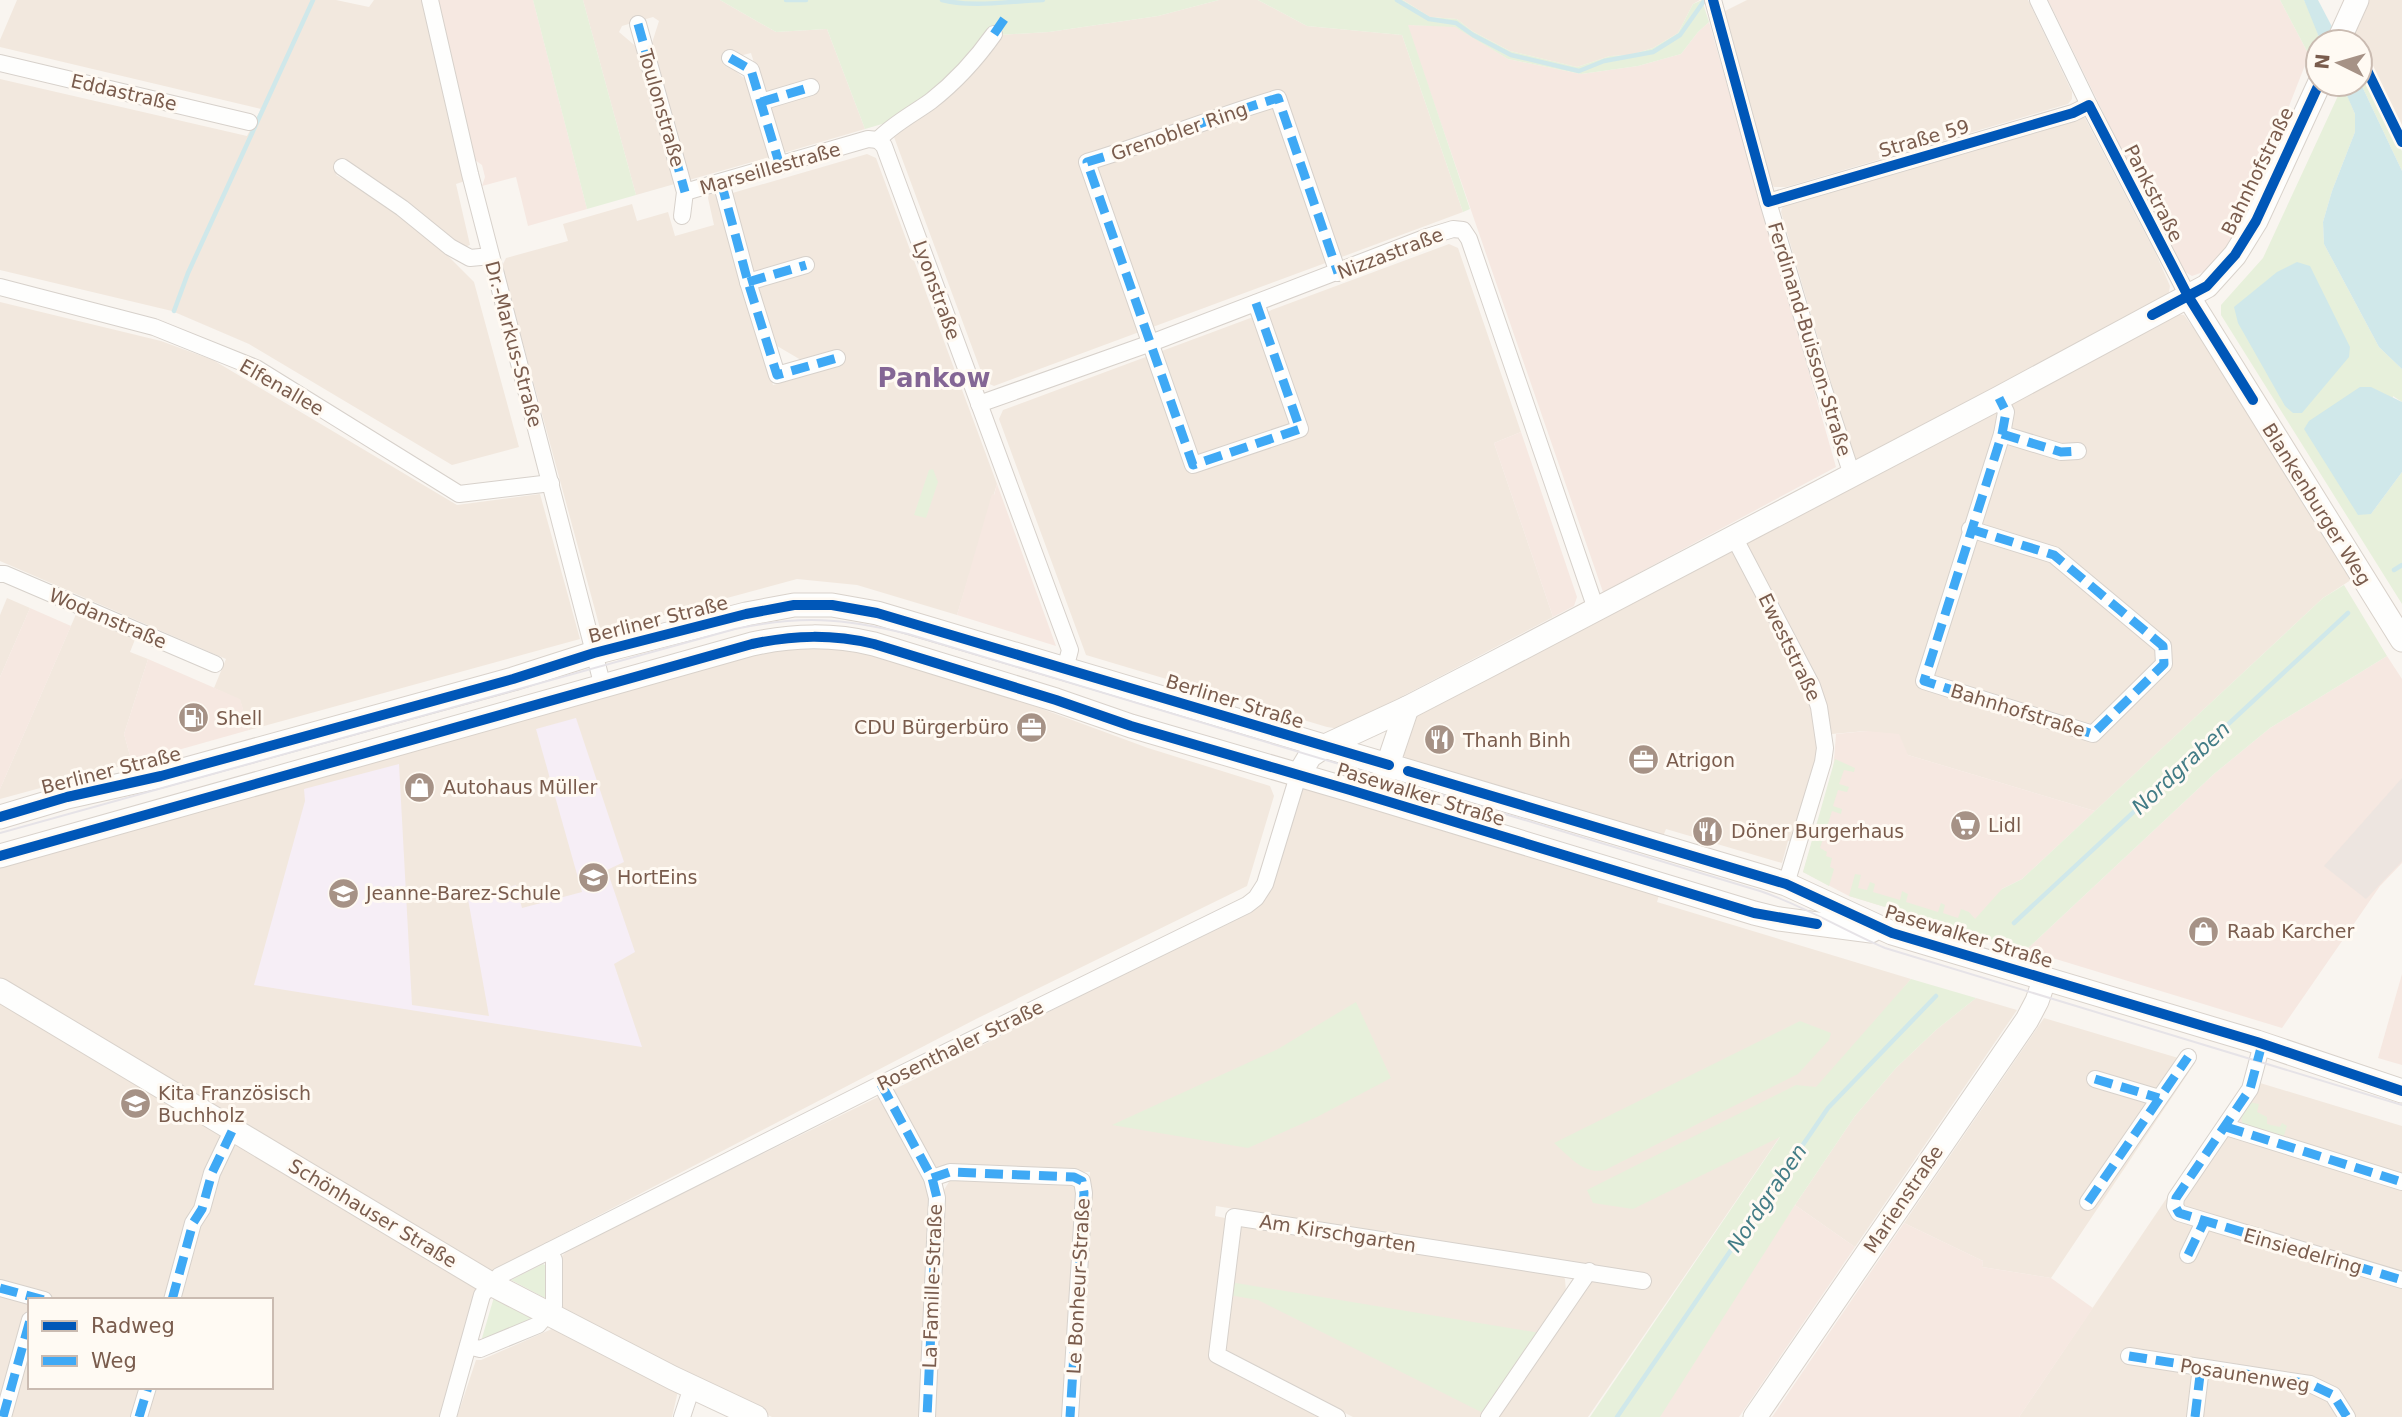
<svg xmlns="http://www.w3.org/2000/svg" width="2402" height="1417" font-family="'DejaVu Sans',sans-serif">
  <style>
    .residential { fill: #f2e8de; fill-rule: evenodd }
    .commercial { fill: #f6e8e1 }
    .industrial { fill: #ede5e0 }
    .education { fill: #f6eef6 }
    .green { fill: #e7f0db }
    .water { fill: #d0e8ea }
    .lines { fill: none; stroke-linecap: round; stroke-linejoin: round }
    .stream { stroke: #d0e8ea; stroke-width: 4.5 }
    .street-casing { stroke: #d7d1cb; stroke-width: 18 }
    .secondary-casing { stroke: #d9d2cb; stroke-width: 25 }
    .street { stroke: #fefefd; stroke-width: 16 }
    .secondary { stroke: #fefefd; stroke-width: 23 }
    .tram { stroke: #e6e3e7; stroke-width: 2 }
    .quiet { stroke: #3fa9f5; stroke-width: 9; stroke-dasharray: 18 9; stroke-linecap: butt }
    .cycleway-casing { stroke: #fffaf3; stroke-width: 15 }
    .cycleway { stroke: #0057b8; stroke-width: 10 }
    .labels { text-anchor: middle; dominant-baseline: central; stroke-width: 6; stroke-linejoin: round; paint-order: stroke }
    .street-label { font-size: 19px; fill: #7a5c4d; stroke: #fffaf3 }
    .poi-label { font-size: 19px; fill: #7a5c4d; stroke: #fffaf3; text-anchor: start }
    .water-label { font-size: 21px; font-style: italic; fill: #437c86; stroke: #fffaf3 }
    .district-label { font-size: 26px; font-weight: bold; fill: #846695; stroke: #fffaf3 }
  </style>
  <rect width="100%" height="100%" fill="#f9f5f0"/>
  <!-- residential -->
  <g class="residential">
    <polygon points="17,0 336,0 369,7 374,0 425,0 465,181 456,184 470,245 462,248 421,212 395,193 343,161 336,175 368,193 431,239 474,282 519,447 452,465 249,344 172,311 0,270 0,79 247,136 261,109 0,47 0,40"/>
    <polygon points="583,0 720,0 776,32 827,29 865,129 780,154 767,106 800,96 807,97 804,86 765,99 751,53 731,58 728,65 749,82 770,157 689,180 651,46 659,21 653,17 622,26 619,32 639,49 678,183 636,195"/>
    <polygon points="1219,0 1258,0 1307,26 1402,35 1463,212 994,386 985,382 894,137 957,89 982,62 998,35 1049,32 1158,16"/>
    <polygon points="1403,0 1700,0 1693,4 1678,33 1653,48 1630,55 1610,56 1577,67 1510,51 1472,31 1457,19 1430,17"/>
    <polygon points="1747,0 2028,0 2072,92 2072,99 2068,104 1786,187 1774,187 1770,183 1723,12"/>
    <polygon points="2365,0 2402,0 2402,137 2356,34 2357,16"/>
    <polygon points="2081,116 2085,118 2156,254 2170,286 2168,298 1858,463 1853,458 1781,212 1782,208 1786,204"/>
    <polygon points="867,154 876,158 997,484 957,615 857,585 797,579 601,632 502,266 506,258 568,241 563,224 632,204 637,221 668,212 675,236 714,225 708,198 709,194 716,193 719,197 773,385 805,376 801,360 772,343 729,194"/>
    <polygon points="1449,244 1458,248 1521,432 1494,443 1553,617 1340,729 1327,727 1086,655 999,419 1003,410"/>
    <polygon points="0,302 161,341 213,360 457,505 540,494 580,639 249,730 240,700 214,688 226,659 0,561"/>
    <polygon points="2174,314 2184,315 2197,333 2200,331 2354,578 2323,598 2095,811 1908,755 1866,731 1832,734 1826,703 1820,686 1747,544 1747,537"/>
    <polygon points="1734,549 1811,702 1818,754 1793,842 1788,841 1782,863 1666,829 1662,839 1407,760 1404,756 1402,751 1412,718"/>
    <polygon points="7,598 30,608 0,677 0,615"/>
    <polygon points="77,612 136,637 130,652 148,659 124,734 132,763 0,799 0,789"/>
    <polygon points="789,638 874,647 1148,748 1270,786 1274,796 1247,886 976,1019 484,1275 0,981 0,863"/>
    <polygon points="1303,788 1660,892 1657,902 1911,979 1781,1135 1588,1417 1496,1417 1589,1279 1635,1274 1216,1206 1215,1216 1225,1218 1211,1360 1324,1417 1077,1417 1090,1172 936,1167 928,1162 891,1091 1250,911"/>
    <path d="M0,998L476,1288L441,1417H0ZM30,1300H271V1387H30Z"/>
    <polygon points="1976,998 2017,1010 1855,1247 1795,1205 1855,1116 1896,1068 1936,1030"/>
    <polygon points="2044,1018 2195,1063 2051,1278 1982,1267 1983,1261 1904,1223"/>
    <polygon points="2247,1079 2402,1126 2402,1417 2019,1417"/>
    <polygon points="882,1095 932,1192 922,1417 772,1417 567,1317 562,1310 562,1256 568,1250"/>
    <polygon points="950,1180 1068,1180 1077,1187 1067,1417 934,1417 931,1402 944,1190"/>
    <polygon points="1243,1224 1561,1274 1565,1279 1566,1292 1540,1333 1481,1417 1353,1417 1232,1357 1227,1351 1224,1345 1239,1227"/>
    <polygon points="554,1328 678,1391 672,1417 457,1417 476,1360 481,1360"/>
  </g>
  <!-- commercial -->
  <g class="commercial">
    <polygon points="437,0 533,0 587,209 528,226 516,177 482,186 485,177 482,165 475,160"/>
    <polygon points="2048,0 2280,0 2309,55 2242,226 2225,251 2203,272 2192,276 2180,269"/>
    <polygon points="1709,22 1836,467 1603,592 1407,25 1455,26 1508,59 1581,74 1638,66 1681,54 1698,32"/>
    <polygon points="1521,432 1577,597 1574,606 1553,617 1494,443"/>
    <polygon points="997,484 1056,646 957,615 992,494 994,495"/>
    <polygon points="30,608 71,626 0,789 0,677"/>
    <polygon points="2387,656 2402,679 2402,863 2380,886 2282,1028 2026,950 2214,774 2270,728"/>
    <polygon points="148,659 240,699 249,730 132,763 124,734"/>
    <polygon points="1866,731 1899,734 1908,755 2095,811 2022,879 2002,889 1973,934 1849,896 1803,872 1833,773 1836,734"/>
    <polygon points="2402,974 2402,1065 2378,1058"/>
    <polygon points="1795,1205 1855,1247 1739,1417 1651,1417"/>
    <polygon points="1904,1223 1983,1261 1982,1267 2051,1278 2093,1308 2019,1417 1772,1417"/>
  </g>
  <!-- industrial -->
  <polygon class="industrial" points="2402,778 2402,861 2366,899 2324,866"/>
  <!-- education -->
  <polygon class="education" points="576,718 624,862 607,870 635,952 614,964 642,1047 254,985 305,801 304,789 399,764 412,1005 489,1016 468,899 516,885 522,908 582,892 536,729"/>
  <!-- green -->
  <g class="green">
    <polygon points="533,0 583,0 636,195 587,209"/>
    <polygon points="720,0 1219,0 1158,16 1049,32 998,35 970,54 934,89 889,122 865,129 827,29 776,32"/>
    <polygon points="1258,0 1403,0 1430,17 1457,19 1472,31 1510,51 1577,67 1610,56 1630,55 1653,48 1678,33 1693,4 1702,0 1709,22 1698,32 1681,54 1638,66 1581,74 1508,59 1455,27 1408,25 1470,209 1463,212 1402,35 1307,26"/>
    <polygon points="2280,0 2304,0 2315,23 2319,38 2309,55"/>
    <polygon points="2360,65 2402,151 2402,171 2360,82"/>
    <polygon points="2343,85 2355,114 2355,132 2332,191 2323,222 2324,244 2379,347 2402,369 2402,402 2393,396 2371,514 2402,472 2402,604 2221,315 2221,305 2263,258"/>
    <polygon points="933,469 938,482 926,518 914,515 929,470"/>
    <polygon points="2344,585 2387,656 2270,728 2214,774 2026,950 1849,896 1855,874 1861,875 1858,888 1867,890 1870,882 1875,884 1873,892 1900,900 1902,891 1908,894 1906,902 1938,912 1941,903 1945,905 1943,913 1958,918 1961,909 1969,912 1975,919 2002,889 2022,879 2323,598"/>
    <polygon points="1835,759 1855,768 1854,772 1844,770 1839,784 1849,787 1847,792 1838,790 1833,806 1842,809 1841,814 1832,811 1827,827 1836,831 1835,835 1825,833 1820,848 1827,852 1826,856 1832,858 1830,867 1834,869 1829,886 1803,872"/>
    <polygon points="1911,979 1976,998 1936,1030 1896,1068 1855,1116 1795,1205 1660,1417 1590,1417 1780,1137 1633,1209 1593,1203 1587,1190 1796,1085 1816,1087"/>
    <polygon points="1356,1002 1391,1078 1317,1117 1248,1148 1112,1125 1278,1049"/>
    <path d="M1800,1021L1831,1033L1829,1040L1798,1074L1605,1170C1583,1175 1569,1156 1554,1143Z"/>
    <polygon points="2249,1102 2259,1104 2257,1112 2267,1117 2267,1124 2280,1127 2282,1123 2287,1126 2283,1139 2243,1127 2241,1115"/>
    <polygon points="543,1264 547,1266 547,1299 511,1280"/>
    <polygon points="1230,1282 1540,1333 1483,1413 1258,1300 1229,1295"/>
    <polygon points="494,1297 531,1317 531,1320 484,1340 482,1338"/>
  </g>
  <!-- water -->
  <g class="water">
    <polygon points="2304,0 2318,0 2340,42 2321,42"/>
    <polygon points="2360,82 2402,171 2402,369 2379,347 2324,244 2323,222 2332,191 2355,132 2355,114 2342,84"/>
    <polygon points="2297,262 2310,266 2350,347 2349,357 2302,413 2293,413 2285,406 2238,323 2234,307 2277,272"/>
    <polygon points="2360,387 2371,387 2402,402 2402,472 2371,514 2358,515 2304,429 2309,421"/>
  </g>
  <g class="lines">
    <!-- stream -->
    <g class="stream">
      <polyline points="786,0 806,0"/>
      <path d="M942,0C975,8 1009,1 1043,0"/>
      <polyline points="1397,0 1429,19 1456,23 1473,35 1511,55 1579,71 1604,61 1653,52 1680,35 1704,1"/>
      <polyline points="174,311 188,273 313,0"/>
      <polyline points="2394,570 2402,565"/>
      <polyline points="2014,923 2348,613"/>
      <polyline points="1617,1417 1828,1108 1936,996"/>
    </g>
    <defs>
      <g id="street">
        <polyline points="430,0 470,174 603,687"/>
        <polyline points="1713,0 1768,202 1822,384 1852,475"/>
        <polyline points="2038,0 2089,105 2188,296"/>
        <polyline points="638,24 685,192 682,216"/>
        <polyline points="730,58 751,70 780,166"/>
        <polyline points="0,63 249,122"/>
        <polyline points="761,102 811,87"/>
        <polyline points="878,140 884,146 1070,650 1065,669"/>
        <path d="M878,140C893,124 913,114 931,101C954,83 977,58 994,34"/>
        <polyline points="342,167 402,208 450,247 470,258 491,256"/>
        <polyline points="721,182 748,282 777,375 837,358"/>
        <polyline points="685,192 868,139 878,140"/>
        <polyline points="1768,202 2073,113 2089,105"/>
        <polyline points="748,282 806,265"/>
        <polyline points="0,287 154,327 256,368 459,494 551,483"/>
        <path d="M1256,303L1300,429L1193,465L1087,162C1151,143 1213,117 1278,98L1338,273"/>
        <polyline points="979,404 1151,343 1427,237 1453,229 1463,230 1469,239 1596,609"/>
        <polyline points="2002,434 2061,452 2078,451"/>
        <polyline points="1970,529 2054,555 2163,646 2164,664 2093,734 1924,681 2002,434 2006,412 1999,398"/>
        <polyline points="1734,537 1812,686 1819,707 1825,748 1823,762 1786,884"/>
        <polyline points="0,574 5,574 215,664"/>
        <polyline points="2262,1044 2250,1089 2176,1198 2175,1206 2179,1213 2402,1280"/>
        <polyline points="2095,1079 2159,1098"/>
        <polyline points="881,1084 932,1178 937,1198 927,1417"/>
        <polyline points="2226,1127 2402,1182"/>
        <polyline points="932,1178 950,1172 1074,1177 1082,1181 1084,1193 1070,1417"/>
        <polyline points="2088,1202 2188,1057"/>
        <polyline points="2188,1255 2204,1222"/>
        <polyline points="0,1288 44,1300"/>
        <polyline points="172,1300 193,1223 202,1209 212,1173 233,1129"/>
        <polyline points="468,1346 480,1349 538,1325 554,1306 554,1260 549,1251"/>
        <polyline points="2129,1356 2310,1384 2333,1395 2347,1417"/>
        <polyline points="3,1417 30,1320"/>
        <polyline points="139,1417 148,1387"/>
        <polyline points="448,1417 482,1295 499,1276 881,1084 1247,905 1256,898 1265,884 1298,776"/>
        <polyline points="682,1417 692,1387"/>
        <polyline points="1337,1417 1217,1355 1234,1217 1643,1281"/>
        <polyline points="1489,1417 1589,1271"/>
        <polyline points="2195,1417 2201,1367"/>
      </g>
      <g id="secondary">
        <polyline points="2338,42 2357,0"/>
        <polyline points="2188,296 2402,640"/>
        <polyline points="1298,776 1310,756 1325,746 1407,708 1490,665 1999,398 2207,286 2235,255 2256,221 2319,84"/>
        <polyline points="1353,790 1377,789 1381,785 1407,708"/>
        <polyline points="0,817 67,797 161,776 513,679 594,653 746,614 794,605 832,605 877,613 1764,877 1786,884 1892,933 2257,1042 2402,1091"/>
        <path d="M0,856L752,644C794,635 832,634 874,644L1056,700L1131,726L1350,790L1754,913L1779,919L1871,931"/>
        <polyline points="0,990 491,1284 673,1378 756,1417"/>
        <polyline points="1755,1417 2027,1020 2037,1001 2045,978"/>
      </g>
    </defs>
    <!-- street casing -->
    <use href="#street" class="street-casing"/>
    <!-- secondary casing -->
    <use href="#secondary" class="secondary-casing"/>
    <!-- street -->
    <use href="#street" class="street"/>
    <!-- secondary -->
    <use href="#secondary" class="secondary"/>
    <!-- tram -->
    <path class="tram" d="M0,833L735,629C800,615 843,618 908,634L1760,891C1805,906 1843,930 1885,948L2402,1105"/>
    <!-- quiet -->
    <g class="quiet">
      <polyline points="638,24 685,192"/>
      <polyline points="994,34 1005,18"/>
      <polyline points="730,58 751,70 780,166"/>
      <polyline points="761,102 811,87"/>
      <polyline points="721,182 748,282 777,375 837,358"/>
      <polyline points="748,282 806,265"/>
      <path d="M1256,303L1300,429L1193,465L1087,162C1151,143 1213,117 1278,98L1338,273"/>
      <polyline points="2002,434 2061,452 2078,451"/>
      <polyline points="1970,529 2054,555 2163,646 2164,664 2093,734 1924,681 2002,434 2006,412 1999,398"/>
      <polyline points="2262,1044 2250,1089 2176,1198 2175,1206 2179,1213 2402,1280"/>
      <polyline points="2095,1079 2159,1098"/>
      <polyline points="881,1084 932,1178 937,1198 927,1417"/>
      <polyline points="2226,1127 2402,1182"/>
      <polyline points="932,1178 950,1172 1074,1177 1082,1181 1084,1193 1070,1417"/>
      <polyline points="2088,1202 2188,1057"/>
      <polyline points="2188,1255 2204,1222"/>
      <polyline points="0,1288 44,1300"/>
      <polyline points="172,1300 193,1223 202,1209 212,1173 233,1129"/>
      <polyline points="2129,1356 2310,1384 2333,1395 2347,1417"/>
      <polyline points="3,1417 30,1320"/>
      <polyline points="139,1417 148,1387"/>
      <polyline points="2195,1417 2201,1367"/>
    </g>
    <defs>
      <g id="cycleway">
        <polyline points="1713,0 1768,202 2073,113 2089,105 2188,296 2253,400"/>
        <polyline points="2360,56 2402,142"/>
        <polyline points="2152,315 2207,286 2235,255 2256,221 2319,84"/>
        <polyline points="1408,771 1786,884 1892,933 2257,1042 2402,1091"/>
        <polyline points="0,817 67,797 161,776 513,679 594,653 746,614 794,605 832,605 877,613 1389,765"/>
        <path d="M0,856L752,644C794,635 832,634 874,644L1056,700L1131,726L1350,790L1754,913L1817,924"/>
      </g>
    </defs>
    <!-- cycleway casing -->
    <use href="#cycleway" class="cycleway-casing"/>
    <!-- cycleway -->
    <use href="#cycleway" class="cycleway"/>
  </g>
  <!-- icons -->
  <defs>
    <symbol id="fuel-disc" viewBox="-11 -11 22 22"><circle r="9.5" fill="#a69286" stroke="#fffaf3"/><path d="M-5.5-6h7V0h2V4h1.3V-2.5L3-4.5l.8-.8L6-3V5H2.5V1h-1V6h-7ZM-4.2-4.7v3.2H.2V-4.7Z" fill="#fff"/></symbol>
    <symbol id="office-disc" viewBox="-11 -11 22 22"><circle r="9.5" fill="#a69286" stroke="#fffaf3"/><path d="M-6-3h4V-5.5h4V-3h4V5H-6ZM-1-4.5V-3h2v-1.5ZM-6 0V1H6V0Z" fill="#fff"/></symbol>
    <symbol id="restaurant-disc" viewBox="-11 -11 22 22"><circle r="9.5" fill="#a69286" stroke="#fffaf3"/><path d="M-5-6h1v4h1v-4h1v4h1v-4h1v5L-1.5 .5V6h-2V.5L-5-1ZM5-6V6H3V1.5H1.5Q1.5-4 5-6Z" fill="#fff"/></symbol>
    <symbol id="shop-disc" viewBox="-11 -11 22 22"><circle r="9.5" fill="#a69286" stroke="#fffaf3"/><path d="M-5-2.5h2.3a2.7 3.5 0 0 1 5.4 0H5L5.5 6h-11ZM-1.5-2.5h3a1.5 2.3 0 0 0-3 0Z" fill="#fff"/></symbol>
    <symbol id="supermarket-disc" viewBox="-11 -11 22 22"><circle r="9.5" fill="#a69286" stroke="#fffaf3"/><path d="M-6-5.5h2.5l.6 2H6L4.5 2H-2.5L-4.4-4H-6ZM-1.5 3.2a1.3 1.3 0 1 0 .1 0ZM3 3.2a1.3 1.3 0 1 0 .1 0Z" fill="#fff"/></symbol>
    <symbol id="school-disc" viewBox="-11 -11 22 22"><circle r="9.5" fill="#a69286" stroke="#fffaf3"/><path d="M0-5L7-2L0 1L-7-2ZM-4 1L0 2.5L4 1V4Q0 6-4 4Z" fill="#fff"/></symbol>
  </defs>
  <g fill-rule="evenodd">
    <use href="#fuel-disc" x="176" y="700" width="35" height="35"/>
    <use href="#office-disc" x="1014" y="710" width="35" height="35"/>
    <use href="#restaurant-disc" x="1422" y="722" width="35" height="35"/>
    <use href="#office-disc" x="1626" y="742" width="35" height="35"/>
    <use href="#shop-disc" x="402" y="770" width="35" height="35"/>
    <use href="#supermarket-disc" x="1948" y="808" width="35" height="35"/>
    <use href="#restaurant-disc" x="1690" y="814" width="35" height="35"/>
    <use href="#school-disc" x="576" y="860" width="35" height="35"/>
    <use href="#school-disc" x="326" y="876" width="35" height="35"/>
    <use href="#shop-disc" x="2186" y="914" width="35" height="35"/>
    <use href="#school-disc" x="118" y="1086" width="35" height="35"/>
  </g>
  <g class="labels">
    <!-- street labels -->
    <g class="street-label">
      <text transform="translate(124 92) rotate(13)">Eddastraße</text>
      <text transform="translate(662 108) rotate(74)">Toulonstraße</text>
      <text transform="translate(1179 131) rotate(-19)">Grenobler Ring</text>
      <text transform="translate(1924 138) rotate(-16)">Straße 59</text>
      <text transform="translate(770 168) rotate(-16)">Marseillestraße</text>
      <text transform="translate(2257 171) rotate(-64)">Bahnhofstraße</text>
      <text transform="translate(2154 193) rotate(63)">Pankstraße</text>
      <text transform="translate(1390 253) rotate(-21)">Nizzastraße</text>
      <text transform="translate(937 290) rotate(70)">Lyonstraße</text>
      <text transform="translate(1810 339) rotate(73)">Ferdinand-Buisson-Straße</text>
      <text transform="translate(514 344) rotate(75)">Dr.-Markus-Straße</text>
      <text transform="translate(282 387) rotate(30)">Elfenallee</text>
      <text transform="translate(2317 504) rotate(58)">Blankenburger Weg</text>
      <text transform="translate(108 618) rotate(23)">Wodanstraße</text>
      <text transform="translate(658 619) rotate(-14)">Berliner Straße</text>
      <text transform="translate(1790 647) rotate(64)">Eweststraße</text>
      <text transform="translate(1235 701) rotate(17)">Berliner Straße</text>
      <text transform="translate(2018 710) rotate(17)">Bahnhofstraße</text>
      <text transform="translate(111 770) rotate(-14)">Berliner Straße</text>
      <text transform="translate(1421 794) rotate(17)">Pasewalker Straße</text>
      <text transform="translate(1969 936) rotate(17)">Pasewalker Straße</text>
      <text transform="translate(960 1045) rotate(-26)">Rosenthaler Straße</text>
      <text transform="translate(1903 1199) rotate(-56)">Marienstraße</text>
      <text transform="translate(373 1213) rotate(31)">Schönhauser Straße</text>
      <text transform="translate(1338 1233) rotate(9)">Am Kirschgarten</text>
      <text transform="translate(2303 1251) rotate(16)">Einsiedelring</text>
      <text transform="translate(932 1286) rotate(-88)">La Famille-Straße</text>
      <text transform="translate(1078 1286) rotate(-87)">Le Bonheur-Straße</text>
      <text transform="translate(2245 1375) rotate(9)">Posaunenweg</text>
    </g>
    <!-- poi labels -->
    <g class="poi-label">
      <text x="216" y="718">Shell</text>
      <text x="1009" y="727" text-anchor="end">CDU Bürgerbüro</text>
      <text x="1463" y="740">Thanh Binh</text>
      <text x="1666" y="760">Atrigon</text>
      <text x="443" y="787">Autohaus Müller</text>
      <text x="1988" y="825">Lidl</text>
      <text x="1731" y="831">Döner Burgerhaus</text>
      <text x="617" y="877">HortEins</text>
      <text x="366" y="893">Jeanne-Barez-Schule</text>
      <text x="2227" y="931">Raab Karcher</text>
      <text x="158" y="1093">Kita Französisch<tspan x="158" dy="22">Buchholz</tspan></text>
    </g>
    <!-- water labels -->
    <g class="water-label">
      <text transform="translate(2181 768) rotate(-43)">Nordgraben</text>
      <text transform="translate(1767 1198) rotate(-56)">Nordgraben</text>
    </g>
    <!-- district labels -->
    <g class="district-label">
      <text x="934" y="378">Pankow</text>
    </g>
  </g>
  <!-- legend -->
  <rect x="28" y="1298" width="245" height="91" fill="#fffaf3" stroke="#cabbb1" stroke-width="2"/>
  <rect x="42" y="1321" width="35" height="10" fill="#0057b8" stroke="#cabbb1" stroke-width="2"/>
  <text x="91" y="1333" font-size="21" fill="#7a5c4d">Radweg</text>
  <rect x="42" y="1356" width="35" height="10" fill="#3fa9f5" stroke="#cabbb1" stroke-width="2"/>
  <text x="91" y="1368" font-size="21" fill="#7a5c4d">Weg</text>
  <!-- north arrow -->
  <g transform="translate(2339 63) rotate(275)"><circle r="33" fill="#fffaf3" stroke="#cabbb1" stroke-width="2"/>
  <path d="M0-5L12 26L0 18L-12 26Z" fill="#a69286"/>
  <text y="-10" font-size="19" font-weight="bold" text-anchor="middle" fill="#7a5c4d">N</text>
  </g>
</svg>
